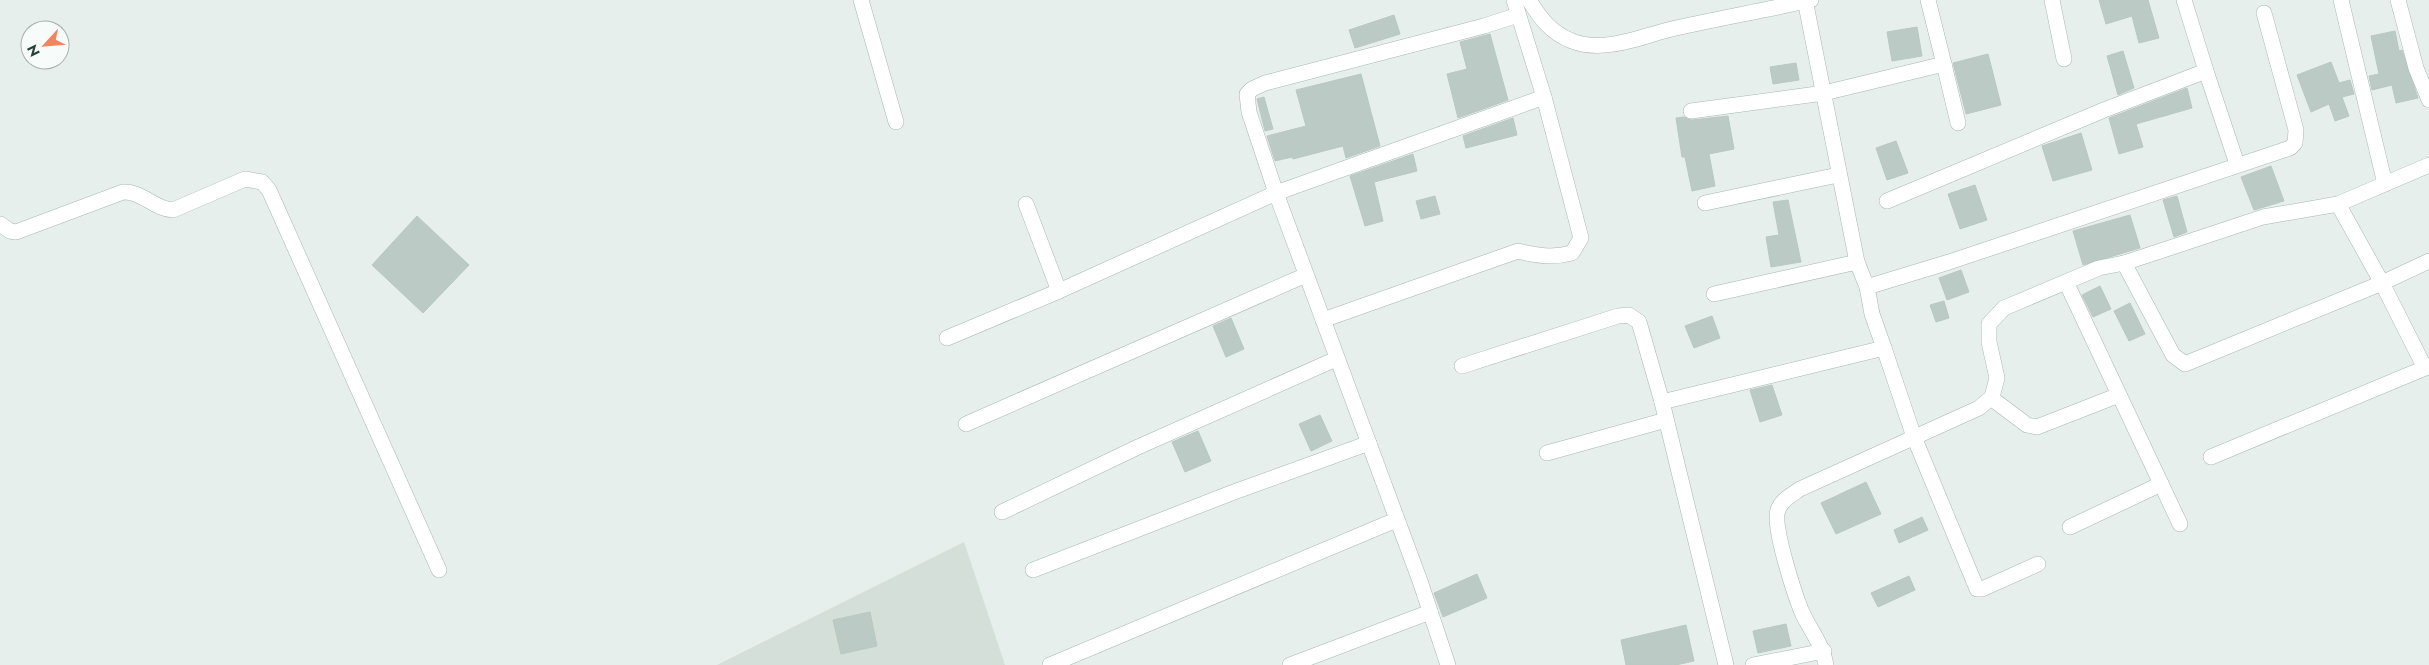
<svg xmlns="http://www.w3.org/2000/svg" width="2429" height="665" font-family="Jost,sans-serif">
  <style>
    .built { fill: #d4dfda }
    .building { fill: #bbcac4; stroke: #b8c9c2 }
    .lines { fill: none; stroke-linecap: round; stroke-linejoin: round }
    .minor-casing { stroke: #a8b8b2; stroke-width: 16 }
    .minor { stroke: #fff; stroke-width: 15 }
  </style>
  <rect width="100%" height="100%" fill="#e6efeb"/>
  <!-- built -->
  <polygon class="built" points="964,542 1005,665 717,665"/>
  <!-- building -->
  <g class="building">
    <polygon points="2099,0 2148,0 2159,38 2139,43 2132,16 2106,24"/>
    <polygon points="1394,15 1400,34 1355,48 1349,30"/>
    <polygon points="1917,27 1922,56 1892,61 1887,32"/>
    <polygon points="2395,31 2399,51 2402,50 2418,98 2396,103 2392,85 2372,90 2369,76 2379,74 2371,36"/>
    <polygon points="1490,34 1508,100 1458,118 1447,74 1467,69 1460,42"/>
    <polygon points="2123,51 2134,88 2118,95 2107,56"/>
    <polygon points="1988,54 2001,105 1966,114 1953,63"/>
    <polygon points="2331,62 2339,83 2350,80 2354,94 2342,97 2349,116 2335,121 2329,104 2311,112 2297,75"/>
    <polygon points="1796,63 1799,80 1773,84 1770,67"/>
    <polygon points="1361,74 1380,146 1346,158 1343,146 1293,159 1292,157 1275,161 1267,136 1306,126 1296,90"/>
    <polygon points="2187,88 2192,108 2136,124 2143,147 2119,154 2109,118"/>
    <polygon points="1264,97 1273,129 1265,131 1257,99"/>
    <polygon points="1728,116 1734,149 1709,154 1715,186 1692,191 1685,157 1682,157 1676,118 1684,117 1692,120"/>
    <polygon points="1513,118 1517,135 1466,148 1463,136"/>
    <polygon points="2081,133 2092,170 2053,181 2042,146"/>
    <polygon points="1896,141 1908,173 1887,180 1876,148"/>
    <polygon points="1413,154 1417,171 1374,182 1383,221 1365,226 1350,176"/>
    <polygon points="2271,166 2284,201 2254,210 2241,177"/>
    <polygon points="1975,185 1987,220 1960,229 1948,194"/>
    <polygon points="1435,196 1440,214 1421,219 1416,201"/>
    <polygon points="2177,196 2187,232 2174,237 2163,200"/>
    <polygon points="1788,200 1801,262 1771,267 1766,237 1779,235 1773,202"/>
    <polygon points="2130,215 2140,248 2083,265 2073,231"/>
    <polygon points="417,216 469,265 423,313 372,265"/>
    <polygon points="1961,270 1969,292 1947,300 1939,278"/>
    <polygon points="2100,286 2111,309 2093,317 2082,295"/>
    <polygon points="1944,301 1949,318 1936,322 1930,305"/>
    <polygon points="2130,303 2145,334 2129,341 2114,311"/>
    <polygon points="1712,316 1720,338 1694,348 1685,326"/>
    <polygon points="1231,318 1244,349 1226,357 1213,326"/>
    <polygon points="1772,385 1782,415 1760,422 1750,390"/>
    <polygon points="1320,415 1332,441 1311,451 1299,424"/>
    <polygon points="1198,431 1211,461 1185,472 1172,442"/>
    <polygon points="1866,482 1881,514 1836,534 1821,503"/>
    <polygon points="1922,517 1928,530 1899,543 1894,530"/>
    <polygon points="1477,574 1487,598 1443,617 1434,593"/>
    <polygon points="1909,576 1915,590 1878,607 1871,593"/>
    <polygon points="870,612 877,646 841,654 833,620"/>
    <polygon points="1786,624 1791,646 1758,653 1753,631"/>
    <polygon points="1686,625 1694,661 1676,665 1626,665 1621,640"/>
  </g>
  <g class="lines">
    <defs>
      <g id="minor">
        <polyline points="861,0 896,122"/>
        <path d="M1529,0C1540,18 1551,33 1572,41C1605,54 1644,35 1676,28C1721,18 1766,10 1811,0"/>
        <polyline points="1805,0 1857,262 1867,287 1949,262 2290,148 2295,143 2296,130 2264,13"/>
        <polyline points="1928,0 1944,64"/>
        <polyline points="2052,0 2064,59"/>
        <polyline points="2341,0 2385,184"/>
        <polyline points="2398,0 2416,68 2429,100"/>
        <polyline points="2206,71 2237,164"/>
        <polyline points="1691,111 1824,93 1944,64 1958,123"/>
        <polyline points="1887,201 2104,110 2206,71 2184,0"/>
        <polyline points="1705,203 1838,175"/>
        <polyline points="1026,204 1059,291 1276,193 1544,97 1514,0"/>
        <polyline points="2338,204 2382,283 2425,368 2429,366"/>
        <path d="M0,224L10,231L16,232L123,192C142,191 154,209 173,210L245,179L262,182L269,190L439,570"/>
        <polyline points="2124,263 2173,355 2185,364 2382,283 2429,261"/>
        <polyline points="2066,282 2180,524"/>
        <polyline points="1714,294 1857,262"/>
        <path d="M1323,320L1518,251C1537,256 1553,258 1572,253L1581,238L1544,97"/>
        <polyline points="947,338 1059,291"/>
        <polyline points="1884,348 1914,437 1977,589 1982,589 2038,564"/>
        <polyline points="1462,366 1618,316 1629,315 1639,322 1662,402 1726,665"/>
        <polyline points="1991,398 2027,425 2037,427 2119,395"/>
        <polyline points="1662,402 1884,348 1872,314 1867,287"/>
        <polyline points="966,424 1306,275"/>
        <polyline points="1547,453 1666,420"/>
        <polyline points="2211,457 2425,368"/>
        <polyline points="1002,512 1138,447 1336,359"/>
        <polyline points="2070,527 2161,484"/>
        <polyline points="1033,570 1234,492 1369,443"/>
        <polyline points="1050,665 1396,520"/>
        <polyline points="1290,665 1430,612"/>
        <polyline points="1448,665 1420,581 1276,193 1249,112 1247,94 1252,89 1265,83 1484,26 1518,15"/>
        <polyline points="1753,665 1824,651"/>
        <path d="M1826,665C1823,644 1809,629 1801,610C1794,592 1772,525 1778,510C1781,500 1793,494 1800,489L1979,408L1992,397L1997,378L1989,342V324L2004,308L2099,268L2124,263L2263,217L2338,204L2429,165"/>
      </g>
    </defs>
    <!-- minor casing -->
    <use href="#minor" class="minor-casing"/>
    <!-- minor -->
    <use href="#minor" class="minor"/>
  </g>
  <!-- north arrow -->
  <g transform="translate(45 45) rotate(244)"><circle r="24" fill="#f7fbf9" stroke="#a3b1ad"/>
  <path d="M0-4L9 19L0 12L-9 19Z" fill="#f4845f"/>
  <text y="-8" font-size="14" font-weight="bold" text-anchor="middle" fill="#24423a">N</text>
  </g>
</svg>
